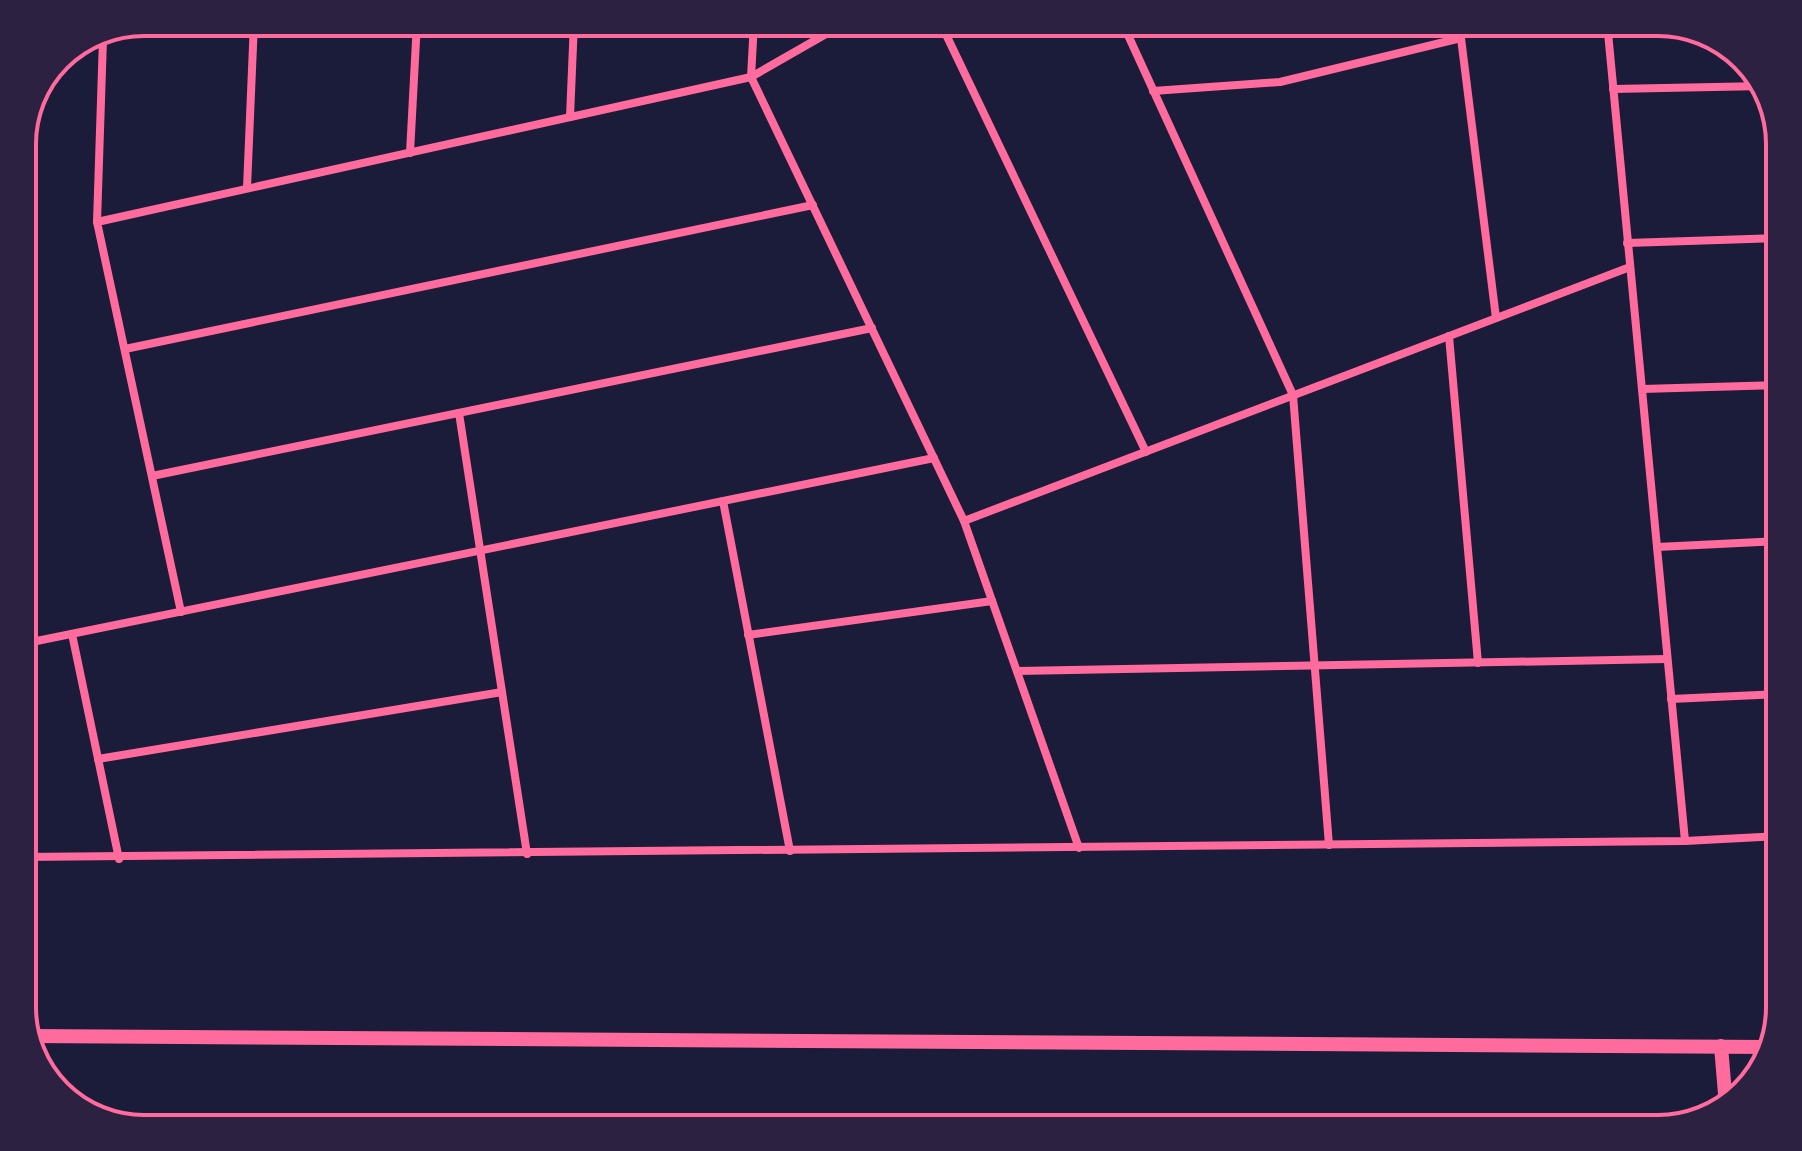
<svg xmlns="http://www.w3.org/2000/svg" width="1802" height="1151" font-family="'Asap Condensed',sans-serif">
  <style>
    .lines { fill: none; stroke-linecap: round; stroke-linejoin: round }
    .minor { stroke: #ff6b9d; stroke-width: 8 }
    .tertiary { stroke: #ff6b9d; stroke-width: 14 }
    .rim { fill: none; stroke: #ff6b9d; stroke-width: 4 }
  </style>
  <rect width="100%" height="100%" fill="#1b1b3a"/>
  <g class="lines">
    <!-- minor -->
    <g class="minor">
      <polyline points="754,22 751,77 964,521 1079,848"/>
      <polyline points="940,22 1146,452"/>
      <polyline points="1122,22 1293,395 1329,845"/>
      <polyline points="1459,22 1496,318"/>
      <polyline points="103,39 97,222 181,612"/>
      <polyline points="1613,89 1764,86"/>
      <polyline points="1153,91 1280,82 1461,38"/>
      <polyline points="570,117 574,22"/>
      <polyline points="410,153 417,22"/>
      <polyline points="247,188 254,22"/>
      <polyline points="97,222 751,77 847,22"/>
      <polyline points="1627,243 1780,238"/>
      <polyline points="1449,336 1478,663"/>
      <polyline points="125,349 813,205"/>
      <polyline points="1642,389 1780,385"/>
      <polyline points="459,413 527,854"/>
      <polyline points="152,476 872,328"/>
      <polyline points="723,501 790,851"/>
      <polyline points="964,521 1630,267"/>
      <polyline points="1657,547 1780,541"/>
      <polyline points="72,634 119,859"/>
      <polyline points="748,635 992,601"/>
      <polyline points="22,644 934,458"/>
      <polyline points="1017,671 1667,659"/>
      <polyline points="1671,699 1780,694"/>
      <polyline points="98,759 502,692"/>
      <polyline points="1685,841 1780,836"/>
      <polyline points="22,857 1685,841 1607,22"/>
    </g>
    <!-- tertiary -->
    <g class="tertiary">
      <polyline points="29,1036 1768,1047"/>
      <polyline points="1721,1046 1726,1106"/>
    </g>
  </g>
  <!-- crop -->
  <path d="M0 0H1802V1151H0ZM144 36H1658A108 108 0 0 1 1766 144V1007A108 108 0 0 1 1658 1115H144A108 108 0 0 1 36 1007V144A108 108 0 0 1 144 36Z" fill="#2d2142" fill-rule="evenodd"/>
  <path class="rim" d="M144 36H1658A108 108 0 0 1 1766 144V1007A108 108 0 0 1 1658 1115H144A108 108 0 0 1 36 1007V144A108 108 0 0 1 144 36Z"/>
</svg>
